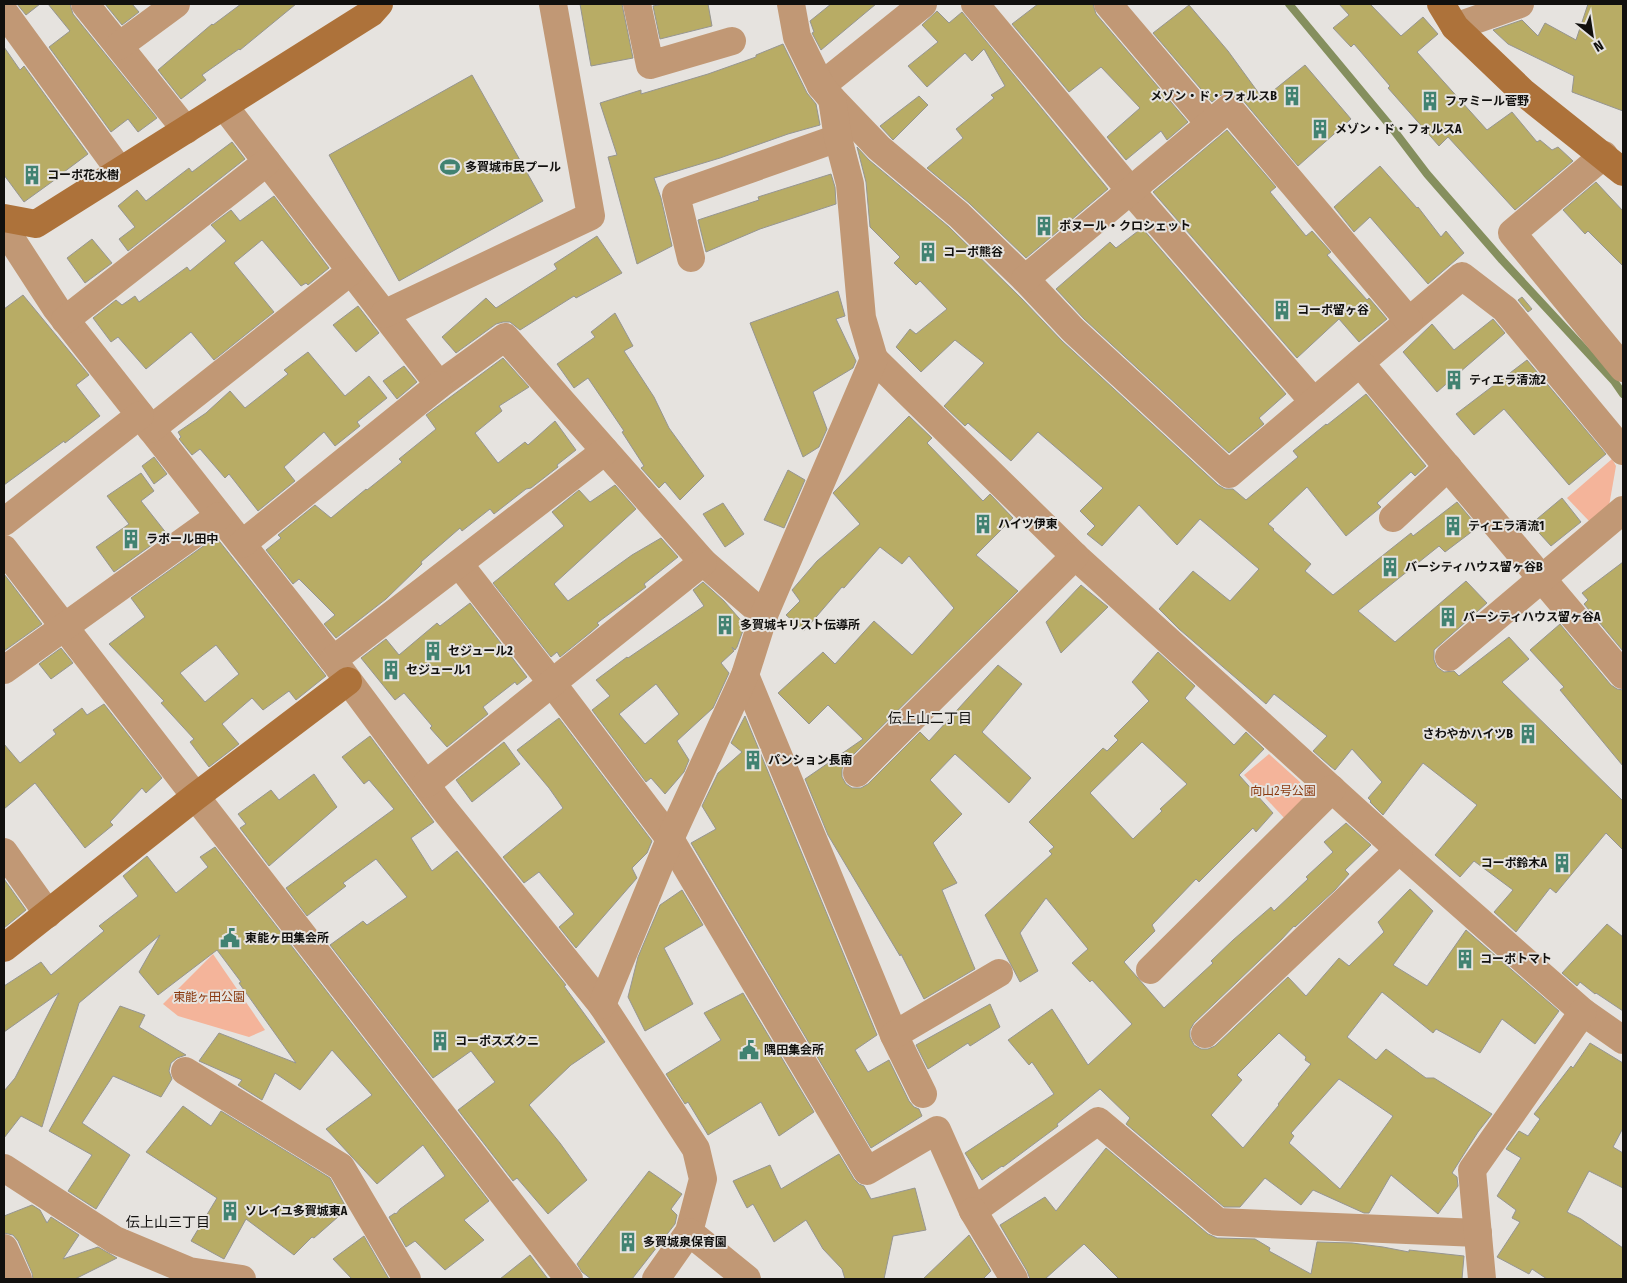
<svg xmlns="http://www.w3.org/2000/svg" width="1627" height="1283" font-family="'Fira Sans Condensed','Noto Sans JP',sans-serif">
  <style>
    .green { fill: #f4b49a }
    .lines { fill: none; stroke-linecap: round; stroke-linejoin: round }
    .stream { stroke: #858f5e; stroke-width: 8 }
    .building { fill: #b8ac65; stroke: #969591; fill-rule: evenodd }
    .street { stroke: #c19875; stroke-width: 28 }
    .secondary { stroke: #ad723a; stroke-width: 28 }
    .labels { text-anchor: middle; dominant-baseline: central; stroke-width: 4; stroke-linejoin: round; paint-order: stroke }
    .poi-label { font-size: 12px; font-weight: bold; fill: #11100e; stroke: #e6e3df; text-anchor: start }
    .park-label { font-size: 12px; fill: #88370d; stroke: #e6e3df }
    .neighbourhood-label { font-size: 14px; fill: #11100e; stroke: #e6e3df }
  </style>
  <rect width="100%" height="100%" fill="#e6e3df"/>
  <!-- green -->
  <g class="green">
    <polygon points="1612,459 1616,466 1609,506 1590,522 1567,498"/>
    <polygon points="1269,754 1300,782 1304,806 1287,821 1244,775"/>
    <polygon points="213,954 265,1030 249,1037 178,1016 163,1004"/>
  </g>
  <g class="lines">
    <!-- stream -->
    <polyline class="stream" points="1289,4 1392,128 1427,174 1502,260 1614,381 1623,394"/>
  </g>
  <!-- building -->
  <g class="building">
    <polygon points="17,4 40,4 26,15"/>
    <polygon points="48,4 70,4 73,14 157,118 138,132 128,119 111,132 49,47 70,31"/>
    <polygon points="105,4 132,4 139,12 122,25"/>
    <polygon points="241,4 296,4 240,50 239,49 202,75 206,80 181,99 158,70 212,24 213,25"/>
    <polygon points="580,4 622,4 633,58 591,66"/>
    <polygon points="663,4 708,4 712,26 660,39 653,6"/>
    <polygon points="831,4 876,4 821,50 812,33 814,32 810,21"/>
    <polygon points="1038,4 1093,4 1096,14 1188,122 1167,140 1161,131 1126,160 1107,137 1140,108 1101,67 1069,92 1012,24"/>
    <polygon points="1339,4 1370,4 1401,36 1423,17 1438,34 1417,52 1487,130 1512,112 1537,142 1540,140 1552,150 1558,147 1573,161 1515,210 1448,137 1439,146 1388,88 1390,86 1354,44 1351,47 1333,28 1349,15"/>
    <polygon points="1588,4 1623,4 1623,111 1572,92 1574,76 1508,44 1493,30 1522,20 1538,36 1545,23 1576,40"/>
    <polygon points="1189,5 1228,51 1263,99 1305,65 1351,119 1298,166 1241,98 1235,94 1227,93 1219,96 1212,102 1153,33"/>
    <polygon points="937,11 949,23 962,12 1108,189 1026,258 969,203 927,168 963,138 956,129 994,98 991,95 1005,86 984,49 972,61 965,53 927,87 908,66 938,42 922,25"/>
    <polygon points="783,44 807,93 816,104 820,125 788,134 720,158 654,178 661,198 672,246 637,264 608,157 617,155 600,103 641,90 641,94 708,74 756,57 756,55"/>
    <polygon points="4,47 20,70 24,66 88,154 60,175 60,176 24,202 4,175"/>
    <polygon points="472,75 543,201 399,281 329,155"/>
    <polygon points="919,96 928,105 893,140 880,126"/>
    <polygon points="1227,130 1276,187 1270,192 1306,236 1312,231 1331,252 1327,255 1367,300 1369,298 1387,319 1359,342 1339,319 1297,358 1153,192"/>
    <polygon points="232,142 245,159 128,251 119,239 135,227 118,206 137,190 146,201 189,168 192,172"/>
    <polygon points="857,147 869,160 949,227 1022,299 1062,341 1218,485 1225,489 1233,489 1246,500 1298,457 1293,451 1326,424 1327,425 1366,394 1426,466 1415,476 1411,472 1377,503 1381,507 1346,536 1307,487 1268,524 1274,529 1273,530 1311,564 1305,571 1333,595 1411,533 1413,536 1457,502 1478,527 1445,552 1439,546 1358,611 1395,642 1466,581 1487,603 1434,650 1434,660 1437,667 1444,672 1454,671 1459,676 1509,637 1529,659 1502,682 1623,801 1623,850 1606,833 1556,893 1550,888 1516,932 1494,912 1513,890 1474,861 1460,877 1435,855 1477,805 1423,763 1383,815 1370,802 1371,801 1368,798 1382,782 1352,749 1335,770 1330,766 1313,751 1327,736 1274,694 1266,704 1179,629 1159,609 1193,571 1230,601 1259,569 1200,519 1177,545 1139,505 1102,546 1087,534 1095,526 1080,511 1103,488 1038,432 1011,461 968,423 965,426 944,406 984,363 955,340 921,372 896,347 910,329 916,334 947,309 920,281 916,285 894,263 900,257 870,227 866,182"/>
    <polygon points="1380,166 1417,208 1418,207 1441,237 1446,231 1464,253 1428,284 1370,217 1354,232 1334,207"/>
    <polygon points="831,174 835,187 836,204 760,229 706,252 698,220 759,200 758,197"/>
    <polygon points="1596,182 1623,211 1623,266 1588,231 1585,234 1563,210"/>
    <polygon points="274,196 329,268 308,285 306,283 301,286 262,240 234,263 274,312 214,360 191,332 146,369 118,337 111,342 93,318 116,300 122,305 135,296 139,302 187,267 190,271 226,241 211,225 231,210 240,221"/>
    <polygon points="1142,228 1286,394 1259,418 1264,424 1229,453 1084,319 1056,289 1110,242 1116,248"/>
    <polygon points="597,236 622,273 576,298 574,296 520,330 510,322 503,322 496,324 456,353 442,337 486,298 496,308 557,269 554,264"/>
    <polygon points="92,239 112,263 85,283 67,258"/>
    <polygon points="838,291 845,316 836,319 856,361 853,368 813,392 827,429 819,447 803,457 750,323"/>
    <polygon points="23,295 89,375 76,385 100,416 65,443 64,441 4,485 4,309"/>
    <polygon points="1522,297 1532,309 1528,312 1518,300"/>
    <polygon points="358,306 379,333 356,352 333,325"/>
    <polygon points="615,313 633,346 624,351 654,397 669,428 704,476 680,500 665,482 659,488 641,468 644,466 622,432 624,431 588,378 574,388 557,364 595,337 591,332"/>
    <polygon points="1493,319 1505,333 1437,392 1403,352 1432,324 1454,350"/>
    <polygon points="308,352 345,396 369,376 387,398 357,422 360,426 335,446 324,432 284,467 295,481 258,511 229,474 225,478 200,449 192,455 179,439 181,437 178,432 206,413 230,391 245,408 288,374 284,370"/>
    <polygon points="503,358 529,387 499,406 502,411 475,433 498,463 525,442 528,445 555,421 576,450 557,465 558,467 531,488 526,489 494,514 490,509 462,531 460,528 421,562 422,564 386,599 336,638 324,624 335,615 299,579 293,584 266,550 281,538 278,535 315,505 331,518 366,489 367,490 402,462 399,459 436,429 426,415"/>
    <polygon points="1527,360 1606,454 1569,485 1504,409 1474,435 1456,414"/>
    <polygon points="404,366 417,382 397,399 383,381"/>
    <polygon points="909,416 932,438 927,443 983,501 990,494 1013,518 976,555 1018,591 846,762 842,769 842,777 846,784 852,788 861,788 868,784 920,732 929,741 998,665 1022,684 982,732 1031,778 1009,803 955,754 930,780 962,814 933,843 957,883 942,890 975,969 924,999 901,954 900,956 828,835 805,779 863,739 828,705 809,724 778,693 823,652 835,664 874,621 912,655 954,608 909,556 902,564 880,547 844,588 842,587 804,631 786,615 800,601 792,590 817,561 860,524 833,493"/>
    <polygon points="154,457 167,474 154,484 142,466"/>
    <polygon points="788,470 805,480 784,528 764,520"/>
    <polygon points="141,473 154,491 141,501 167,534 114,572 96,547 129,524 107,496"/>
    <polygon points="615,485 636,509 554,584 568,601 632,555 661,538 678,557 644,584 646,587 597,623 599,625 591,632 560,657 557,652 551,657 493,583 564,526 552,512 579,490 590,502"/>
    <polygon points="1562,498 1581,522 1551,546 1531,524"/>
    <polygon points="723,503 744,534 725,547 703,514"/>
    <path d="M216,537L326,676L296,700L289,691L263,710L252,698L222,724L239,744L209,767L190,742L194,739L161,703L164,701L109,644L145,617L131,598ZM216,645L239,674L205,702L180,673Z"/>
    <polygon points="1623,562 1623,651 1584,604 1588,600 1582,593"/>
    <polygon points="4,574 42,624 4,651"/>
    <path d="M703,582L724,601L745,625L737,647L735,650L732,647L734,651L721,663L729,673L713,708L677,741L689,760L684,772L665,794L651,778L646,782L592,710L610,696L596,680L627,657L628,658L704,606L693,590ZM656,684L679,714L645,744L619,714Z"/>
    <polygon points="1081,585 1108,607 1061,653 1046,622"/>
    <polygon points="470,603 527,677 517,685 515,682 483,707 488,714 447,747 430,728 432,726 404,693 395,700 361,658 386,639 399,655 437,623 440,626"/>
    <polygon points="1560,624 1611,685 1617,689 1623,690 1623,766 1560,690 1564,687 1530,650"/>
    <polygon points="61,648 73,663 51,679 39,664"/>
    <path d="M1158,652L1195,686L1185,698L1234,745L1246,732L1264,749L1239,775L1273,813L1256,832L1253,828L1199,882L1196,879L1152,925L1155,931L1124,962L1164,1008L1213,963L1211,961L1233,940L1271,907L1274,911L1308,879L1306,877L1333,852L1324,842L1346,823L1371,845L1345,870L1349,874L1335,890L1295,927L1294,926L1281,940L1194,1023L1190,1030V1037L1194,1045L1201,1049H1208L1215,1046L1288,977L1306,996L1339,958L1349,966L1384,932L1378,922L1410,889L1433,911L1393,965L1427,986L1466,930L1559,1011L1535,1044L1502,1019L1480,1053L1436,1029L1433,1033L1382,992L1347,1037L1376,1060L1386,1049L1426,1078H1434L1492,1114L1478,1132L1452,1173L1457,1177L1458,1186L1438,1214L1391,1175L1369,1213H1364L1313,1190L1301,1205L1265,1178L1240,1207H1224L1126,1124L1130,1118L1100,1089L1057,1124L1058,1126L1003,1167L1002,1166L982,1180L965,1153L1054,1094L1032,1062L1029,1065L1008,1040L1052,1009L1088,1065L1132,1024L1092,980L1090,982L1072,963L1088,949L1046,898L1020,933L1038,971L1020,982L985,915L1052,854L1049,851L1054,847L1029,822L1103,748L1107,751L1118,740L1114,736L1149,701L1132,682ZM1142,742L1187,784L1160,809L1162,811L1133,839L1090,793ZM1279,1033L1306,1057L1305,1060L1311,1064L1278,1104L1279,1105L1243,1148L1211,1115L1242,1080L1237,1075ZM1339,1079L1393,1116L1340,1189L1289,1143L1294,1136L1291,1133Z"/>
    <polygon points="104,704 162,778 146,793 142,788 110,822 113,825 85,848 35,783 4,809 4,744 20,763 56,734 53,730 82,708 87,715"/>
    <polygon points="745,716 877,1035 855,1050 868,1072 889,1060 909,1101 914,1107 919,1109 922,1116 871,1148 691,843 716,829 702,806 718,773 742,752 731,743"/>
    <polygon points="559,718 652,841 647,853 632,868 637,878 576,948 559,927 574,914 539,872 524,883 503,857 563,808 549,788 517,750"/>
    <polygon points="370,736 434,822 411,838 432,871 457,851 566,985 564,986 605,1042 571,1065 529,1105 560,1143 587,1180 548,1214 517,1178 513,1181 458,1110 495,1082 471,1051 433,1078 330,945 363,921 367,925 407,897 376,859 343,883 346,886 307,916 286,888 394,809 369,780 364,784 342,757"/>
    <polygon points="504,742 520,764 472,802 456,780"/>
    <polygon points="314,774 337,807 269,866 240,828 246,824 238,814 271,790 279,800"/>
    <polygon points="215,847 489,1201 464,1220 484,1240 445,1270 415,1241 406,1247 389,1217 395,1213 396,1214 400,1209 445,1176 423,1145 377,1184 326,1129 372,1095 332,1050 300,1090 275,1073 262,1100 238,1085 242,1080 199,1061 219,1033 296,1063 239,983 241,982 217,950 158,995 139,972 160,935 79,1003 42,1127 21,1116 4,1138 4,1091 15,1078 59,993 4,1032 4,986 41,962 51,975 104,931 99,926 138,896 123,876 147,856 176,893 208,867 200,857"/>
    <polygon points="4,879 26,910 4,928"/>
    <polygon points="682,890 703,925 664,948 693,1004 645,1031 628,997 638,957 660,905"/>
    <polygon points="1607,924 1623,937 1623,1011 1596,993 1595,994 1580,982 1577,986 1562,973"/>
    <polygon points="743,993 814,1112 779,1136 761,1102 708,1135 688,1102 685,1104 666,1074 721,1040 704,1013"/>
    <polygon points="990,1004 1000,1027 970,1046 968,1043 928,1069 916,1045"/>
    <polygon points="120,1006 145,1015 139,1027 186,1055 177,1058 171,1063 169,1071 172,1079 161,1097 113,1076 82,1123 130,1155 96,1209 68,1191 92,1155 49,1131"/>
    <polygon points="1590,1043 1623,1063 1623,1128 1613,1147 1623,1153 1623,1188 1589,1171 1567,1212 1581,1219 1623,1248 1623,1279 1547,1279 1532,1269 1529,1274 1497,1257 1520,1222 1512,1218 1516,1210 1497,1196 1521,1158 1506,1149 1519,1131 1528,1136 1540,1119 1534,1114 1571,1066 1573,1068"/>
    <polygon points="183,1106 211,1126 221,1111 330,1178 347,1209 314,1238 312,1237 294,1255 246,1219 224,1259 191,1241 217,1198 146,1152"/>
    <polygon points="1106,1148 1208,1234 1217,1238 1255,1239 1270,1248 1269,1251 1311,1274 1317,1242 1352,1243 1383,1247 1409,1252 1409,1250 1464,1256 1462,1279 1119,1279 1084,1244 1045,1279 1030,1279 1027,1271 1000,1225 1045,1197 1056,1211"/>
    <polygon points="839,1154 854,1179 859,1184 864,1186 871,1199 915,1188 926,1230 893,1236 884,1279 845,1279 842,1269 823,1249 806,1220 774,1242 753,1204 747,1208 733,1181 770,1165 781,1189"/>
    <polygon points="649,1171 682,1194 671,1209 677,1215 675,1224 632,1279 591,1279 582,1272 577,1264"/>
    <polygon points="32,1205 40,1210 47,1223 51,1217 79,1235 63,1259 98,1247 117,1258 75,1279 33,1279 32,1273 18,1241 13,1235 4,1233 4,1216"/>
    <polygon points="969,1235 991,1271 983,1279 923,1279"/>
    <polygon points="364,1236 389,1279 352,1279 333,1259"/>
    <polygon points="530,1255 548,1279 500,1279"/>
  </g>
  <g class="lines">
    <!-- street -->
    <g class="street">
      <polyline points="85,4 186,130"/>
      <polyline points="637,4 650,65 732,41"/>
      <polyline points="975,4 1130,190 1314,402"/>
      <polyline points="1108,4 1210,124"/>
      <polyline points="4,12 120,171"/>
      <polyline points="1455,27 1520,4"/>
      <polyline points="119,46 176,4"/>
      <polyline points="821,86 923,4"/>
      <polyline points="832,99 879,148 959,215 1025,279 1073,330 1229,474 1462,276 1505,309 1623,451"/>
      <polyline points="224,106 439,385 505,337 703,562 764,615"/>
      <polyline points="1604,155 1512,233 1623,368"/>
      <polyline points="4,228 56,308 333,660 443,808 602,1005 696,1149 703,1179 689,1232 656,1279"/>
      <polyline points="691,258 676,195 838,138"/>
      <polyline points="1025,279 1229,108 1409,321"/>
      <polyline points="384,314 591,216 553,4"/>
      <polyline points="65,320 267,162"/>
      <polyline points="874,359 1075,556 1399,850 1583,1012 1623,1040"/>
      <polyline points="1360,363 1623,675"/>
      <polyline points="151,429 351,271"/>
      <polyline points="1393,518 1448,467"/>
      <polyline points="4,522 140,415"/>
      <polyline points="242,544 439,385"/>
      <polyline points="4,549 569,1279"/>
      <polyline points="459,564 552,683 670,839 867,1171 937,1130 973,1211 1098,1121 1218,1222 1478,1233"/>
      <polyline points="1449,657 1623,510"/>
      <polyline points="333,660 605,451"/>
      <polyline points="4,670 219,516"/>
      <polyline points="745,675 894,1035 923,1094"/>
      <polyline points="857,773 1075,556"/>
      <polyline points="426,784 703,562"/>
      <polyline points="4,852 48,914"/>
      <polyline points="1150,970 1332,789"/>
      <polyline points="602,1005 670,839 745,675 764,615 874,359 862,318 850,184 838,138 832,99 821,86 797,37 791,4"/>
      <polyline points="1205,1034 1399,850"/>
      <polyline points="894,1035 999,973"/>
      <polyline points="185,1071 341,1167 407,1279"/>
      <polyline points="4,1168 115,1240 189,1271 242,1279"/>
      <polyline points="973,1211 1014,1279"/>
      <polyline points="689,1232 747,1279"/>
      <polyline points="4,1248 18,1279"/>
      <polyline points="1482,1279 1472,1170 1583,1012"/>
    </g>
    <!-- secondary -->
    <g class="secondary">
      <polyline points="1441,4 1455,27 1524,93 1623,172"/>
      <polyline points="4,218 36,224 371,13 379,4"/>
      <polyline points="4,948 195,797 348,681"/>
    </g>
  </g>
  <!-- icons -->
  <defs>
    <symbol id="building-bare" viewBox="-9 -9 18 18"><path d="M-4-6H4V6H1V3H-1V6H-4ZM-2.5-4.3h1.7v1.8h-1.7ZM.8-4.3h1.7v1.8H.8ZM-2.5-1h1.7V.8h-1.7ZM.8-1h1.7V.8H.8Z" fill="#418271" stroke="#e6e3df" stroke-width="2.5" paint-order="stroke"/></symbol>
    <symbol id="stadium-bare" viewBox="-9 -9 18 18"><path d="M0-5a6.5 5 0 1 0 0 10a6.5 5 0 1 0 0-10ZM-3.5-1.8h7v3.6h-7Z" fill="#418271" stroke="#e6e3df" stroke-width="2.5" paint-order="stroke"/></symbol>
    <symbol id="civic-bare" viewBox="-9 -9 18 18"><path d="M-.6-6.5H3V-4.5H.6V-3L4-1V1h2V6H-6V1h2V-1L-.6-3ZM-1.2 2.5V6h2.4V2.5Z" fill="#418271" stroke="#e6e3df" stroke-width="2.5" paint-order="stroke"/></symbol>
  </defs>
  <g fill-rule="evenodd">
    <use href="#building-bare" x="1278" y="82" width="28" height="28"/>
    <use href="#building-bare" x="1416" y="87" width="28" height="28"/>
    <use href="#building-bare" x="1306" y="115" width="28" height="28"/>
    <use href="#stadium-bare" x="436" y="153" width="28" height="28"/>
    <use href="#building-bare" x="18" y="161" width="28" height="28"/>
    <use href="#building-bare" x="1030" y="212" width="28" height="28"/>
    <use href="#building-bare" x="914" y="238" width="28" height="28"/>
    <use href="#building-bare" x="1268" y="296" width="28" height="28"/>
    <use href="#building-bare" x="1440" y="366" width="28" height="28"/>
    <use href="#building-bare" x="969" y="510" width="28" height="28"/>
    <use href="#building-bare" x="1439" y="512" width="28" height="28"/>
    <use href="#building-bare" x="117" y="525" width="28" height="28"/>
    <use href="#building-bare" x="1376" y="553" width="28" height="28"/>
    <use href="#building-bare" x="1434" y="603" width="28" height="28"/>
    <use href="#building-bare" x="711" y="611" width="28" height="28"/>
    <use href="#building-bare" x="419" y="637" width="28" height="28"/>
    <use href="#building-bare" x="377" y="656" width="28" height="28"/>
    <use href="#building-bare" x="1514" y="720" width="28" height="28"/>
    <use href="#building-bare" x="739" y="746" width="28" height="28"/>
    <use href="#building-bare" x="1548" y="849" width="28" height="28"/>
    <use href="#civic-bare" x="216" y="924" width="28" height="28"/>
    <use href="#building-bare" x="1451" y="945" width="28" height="28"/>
    <use href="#building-bare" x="426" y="1027" width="28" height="28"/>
    <use href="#civic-bare" x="735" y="1036" width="28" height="28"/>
    <use href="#building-bare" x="216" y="1197" width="28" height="28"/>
    <use href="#building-bare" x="614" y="1228" width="28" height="28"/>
  </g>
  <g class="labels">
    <!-- poi labels -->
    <g class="poi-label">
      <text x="1277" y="96" text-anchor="end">メゾン・ド・フォルスB</text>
      <text x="1445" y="101">ファミール菅野</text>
      <text x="1335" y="129">メゾン・ド・フォルスA</text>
      <text x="465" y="167">多賀城市民プール</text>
      <text x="47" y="175">コーポ花水樹</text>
      <text x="1059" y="226">ボヌール・クロシェット</text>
      <text x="943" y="252">コーポ熊谷</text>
      <text x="1297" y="310">コーポ留ヶ谷</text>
      <text x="1469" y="380">ティエラ清流2</text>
      <text x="998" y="524">ハイツ伊東</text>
      <text x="1468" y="526">ティエラ清流1</text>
      <text x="146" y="539">ラポール田中</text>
      <text x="1405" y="567">バーシティハウス留ヶ谷B</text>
      <text x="1463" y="617">バーシティハウス留ヶ谷A</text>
      <text x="740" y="625">多賀城キリスト伝導所</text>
      <text x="448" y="651">セジュール2</text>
      <text x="406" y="670">セジュール1</text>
      <text x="1513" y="734" text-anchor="end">さわやかハイツB</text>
      <text x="768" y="760">パンション長南</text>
      <text x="1547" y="863" text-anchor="end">コーポ鈴木A</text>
      <text x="245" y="938">東能ヶ田集会所</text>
      <text x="1480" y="959">コーポトマト</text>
      <text x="455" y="1041">コーポスズクニ</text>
      <text x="764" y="1050">隅田集会所</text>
      <text x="245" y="1211">ソレイユ多賀城東A</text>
      <text x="643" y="1242">多賀城泉保育園</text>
    </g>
    <!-- park labels -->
    <g class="park-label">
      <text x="1283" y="791">向山2号公園</text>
      <text x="209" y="997">東能ヶ田公園</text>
    </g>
    <!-- neighbourhood labels -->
    <g class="neighbourhood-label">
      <text x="930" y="718">伝上山二丁目</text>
      <text x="168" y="1222">伝上山三丁目</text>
    </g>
  </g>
  <!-- border -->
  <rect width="1627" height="1283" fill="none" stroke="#11100e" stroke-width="10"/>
  <!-- north arrow -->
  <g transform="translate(1592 35) rotate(150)" stroke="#e6e3df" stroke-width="4" paint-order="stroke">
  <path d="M0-4L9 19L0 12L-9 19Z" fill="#11100e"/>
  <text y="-8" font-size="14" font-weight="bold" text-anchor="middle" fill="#11100e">N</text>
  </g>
</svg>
